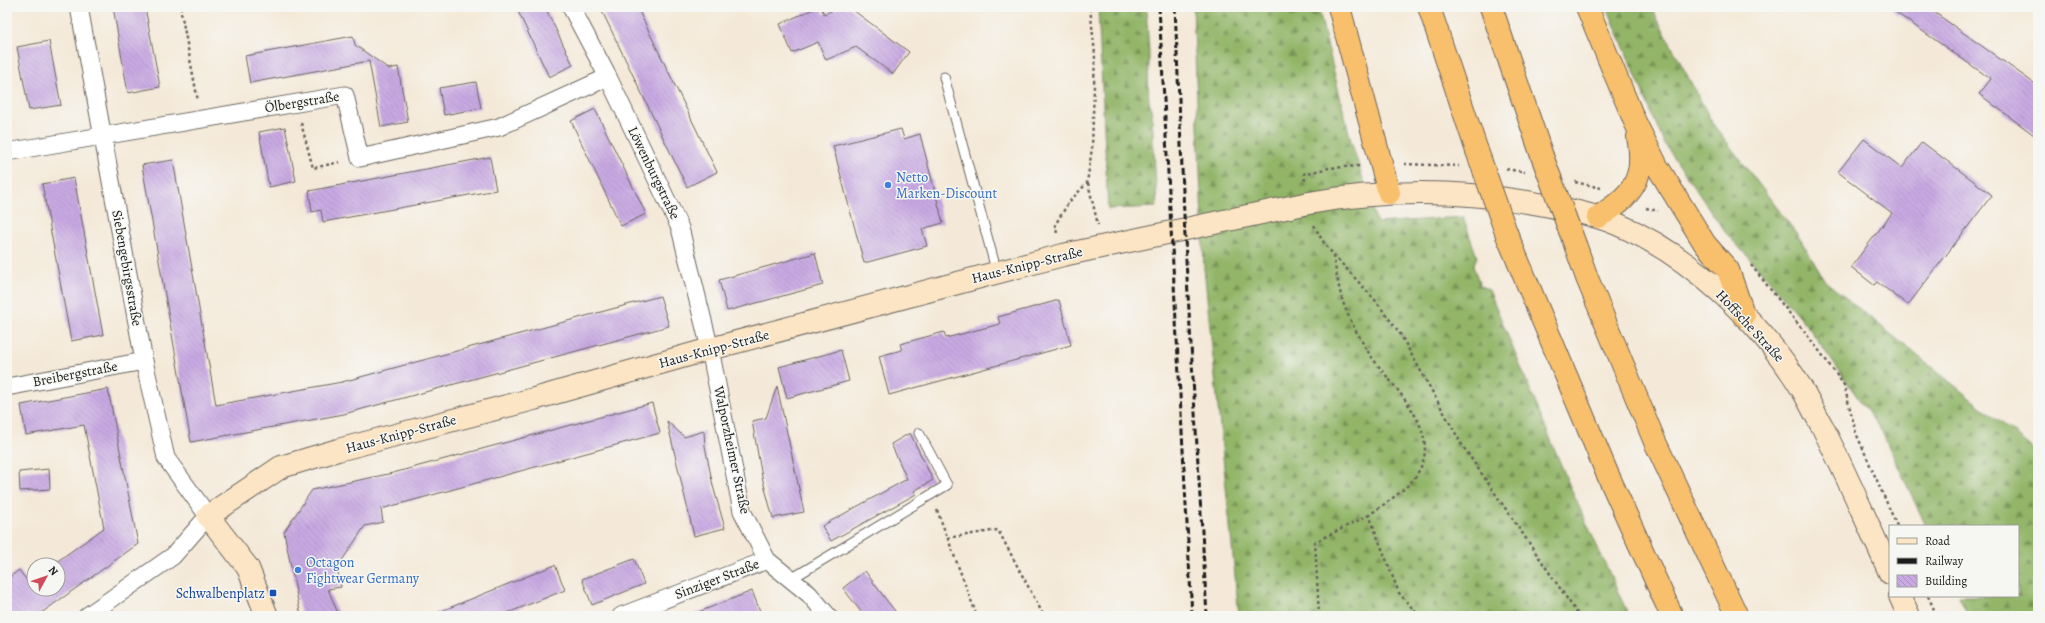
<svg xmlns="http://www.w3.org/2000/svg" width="2045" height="623" font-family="Alegreya,serif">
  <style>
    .forest { fill: url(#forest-firs); stroke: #576842 }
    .building { fill: url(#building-back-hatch) }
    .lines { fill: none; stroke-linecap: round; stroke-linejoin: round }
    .lane-casing { stroke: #68645e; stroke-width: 11 }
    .street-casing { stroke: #68645e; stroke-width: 19 }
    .secondary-casing { stroke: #68645e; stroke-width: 24 }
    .highway-casing { stroke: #68645e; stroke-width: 24 }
    .path { stroke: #68645e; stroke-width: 2.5; stroke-dasharray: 3 3; stroke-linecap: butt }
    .lane { stroke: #fff; stroke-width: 9 }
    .street { stroke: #fff; stroke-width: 17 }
    .secondary { stroke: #fce5c4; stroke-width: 22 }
    .highway { stroke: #f8bf6c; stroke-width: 22 }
    .rail { stroke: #1c1c1c; stroke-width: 3; stroke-dasharray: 6 3; stroke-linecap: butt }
    .highway-bridge-casing { stroke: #68645e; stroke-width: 24; stroke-linecap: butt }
    .highway-bridge { stroke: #f8bf6c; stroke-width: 22 }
    .shop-dot { fill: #3f7fe0; stroke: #f6f6f2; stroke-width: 1.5 }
    .transit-dot { fill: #1a4fb4; stroke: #f6f6f2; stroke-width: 1.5 }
    .labels { text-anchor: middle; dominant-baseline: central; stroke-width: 3; stroke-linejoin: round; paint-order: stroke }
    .street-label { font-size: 14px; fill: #1c1c1c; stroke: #f6f6f2 }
    .shop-label { font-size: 14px; fill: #366cbe; stroke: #f6f6f2; text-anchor: start }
    .transit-label { font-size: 14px; fill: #164399; stroke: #f6f6f2; text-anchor: end }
  </style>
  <defs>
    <pattern id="forest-firs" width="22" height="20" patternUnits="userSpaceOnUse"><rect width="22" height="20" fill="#92b568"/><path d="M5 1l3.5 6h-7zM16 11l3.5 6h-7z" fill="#769255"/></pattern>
    <pattern id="building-back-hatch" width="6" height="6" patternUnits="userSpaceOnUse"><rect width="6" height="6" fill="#c8a9e2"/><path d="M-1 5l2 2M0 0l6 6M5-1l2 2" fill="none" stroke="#ab91c1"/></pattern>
  </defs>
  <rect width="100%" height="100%" fill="#f6f6f2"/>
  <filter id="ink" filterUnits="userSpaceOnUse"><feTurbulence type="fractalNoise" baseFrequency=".025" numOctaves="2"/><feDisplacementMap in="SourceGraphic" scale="8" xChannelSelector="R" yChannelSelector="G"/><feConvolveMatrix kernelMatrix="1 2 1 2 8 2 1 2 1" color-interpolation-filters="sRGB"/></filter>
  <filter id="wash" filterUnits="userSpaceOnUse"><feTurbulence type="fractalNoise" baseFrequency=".012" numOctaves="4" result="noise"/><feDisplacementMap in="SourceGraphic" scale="16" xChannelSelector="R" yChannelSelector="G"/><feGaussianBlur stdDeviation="0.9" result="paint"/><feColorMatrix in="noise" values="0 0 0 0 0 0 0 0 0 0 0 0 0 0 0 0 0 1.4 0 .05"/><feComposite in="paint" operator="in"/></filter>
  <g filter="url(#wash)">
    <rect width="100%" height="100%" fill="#f4e9d8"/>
    <!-- forest -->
    <g class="forest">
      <path d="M1098,7H1146C1147,25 1149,43 1149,60C1149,79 1146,95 1152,113L1157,207L1108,209Z"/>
      <polygon points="1193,7 1318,7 1351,141 1377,223 1463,217 1477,257 1473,266 1480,285 1489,290 1571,489 1629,616 1239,616 1204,268"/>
      <polygon points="1607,7 1651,7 1713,124 1797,234 1825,281 2038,453 2038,616 1968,616 1959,596 2018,596 2018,526 1926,526 1882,432 1811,331 1768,279 1725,232 1664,143"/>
    </g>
    <g id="blocks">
      <!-- building -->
      <g class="building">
        <polygon points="113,7 145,7 160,87 128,93"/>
        <polygon points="516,7 545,7 573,65 549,77"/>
        <polygon points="600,7 637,7 717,172 687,187"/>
        <polygon points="818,7 821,7 824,14 840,7 849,7 909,52 893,74 856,47 826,60 818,42 792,53 780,24"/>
        <polygon points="1888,7 1927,7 2038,86 2038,138 1979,94 1991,79"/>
        <polygon points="353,36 355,45 389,69 398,67 408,122 381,127 369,61 250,83 245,56"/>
        <polygon points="49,41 61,105 29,110 17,47"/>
        <polygon points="476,82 481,108 444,115 439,88"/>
        <polygon points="595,109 646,214 621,226 571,121"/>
        <polygon points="285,127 296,181 269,187 259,132"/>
        <polygon points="901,129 904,139 920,134 943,223 922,229 927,246 864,263 833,146"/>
        <polygon points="1864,139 1902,168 1922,142 1992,195 1908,305 1877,282 1874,285 1851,267 1892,213 1838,172"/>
        <polygon points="490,157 496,190 323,222 321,210 312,212 309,191"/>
        <polygon points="173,160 216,405 342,382 660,296 669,326 344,414 191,442 142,165"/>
        <polygon points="74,178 103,335 71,341 42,184"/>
        <polygon points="815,253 823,285 727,311 719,280"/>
        <polygon points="1059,300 1071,345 889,395 879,356 902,350 900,344 944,332 946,338 1000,324 998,317"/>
        <polygon points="841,350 849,381 787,398 779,367"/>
        <polygon points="777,386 804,512 773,518 762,477 752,421 766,418"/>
        <polygon points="108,389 138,544 37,616 7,616 7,579 19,570 28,582 34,578 34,589 58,589 58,565 52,565 104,528 84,425 26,435 21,405"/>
        <polygon points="652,403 660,433 381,509 383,522 365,526 337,568 341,587 328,589 339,616 301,616 284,532 312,490 393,473"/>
        <polygon points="667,421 684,437 704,431 705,446 713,486 725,528 694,536"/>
        <polygon points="910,433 933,480 914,491 916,494 831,541 822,526 907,479 891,444"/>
        <polygon points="49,469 50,489 20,491 19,472"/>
        <polygon points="634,559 644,584 592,605 582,579"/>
        <polygon points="555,565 565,590 500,616 429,616"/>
        <polygon points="865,571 887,601 899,616 864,616 843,588"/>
        <polygon points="752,591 762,616 691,616 691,615"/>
      </g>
    </g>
  </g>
  <g filter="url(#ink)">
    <use href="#blocks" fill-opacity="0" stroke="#68645e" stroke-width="1"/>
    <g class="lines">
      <defs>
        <g id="lane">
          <polyline points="944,77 997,273"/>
          <polyline points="791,579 947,485 919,433"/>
        </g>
        <g id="street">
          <polyline points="79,7 144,361 166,458 208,516 173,556 87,616"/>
          <polyline points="571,7 608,77 680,228 710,349 742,511 767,560 809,594 828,616"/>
          <polyline points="7,152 345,95 360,158 499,127 608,77"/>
          <polyline points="7,387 144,361"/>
          <polyline points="621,616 767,560"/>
        </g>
        <g id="secondary">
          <polyline points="1900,596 1909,616"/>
          <path d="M267,616L248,568L208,516L281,467L338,450L534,399L710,349L1063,255L1309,203C1386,189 1463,190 1539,204C1566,209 1592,214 1617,224C1690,255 1761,322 1802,389C1809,401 1815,414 1822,426C1846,474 1868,524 1890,573"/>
        </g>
        <g id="highway">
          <polyline points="1339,7 1389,193"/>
          <polyline points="1429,7 1476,148"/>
          <polyline points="1491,7 1542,156"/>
          <polyline points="1587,7 1635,122 1657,166 1705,244 1728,270 1744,316"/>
          <path d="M1598,217C1633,195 1646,179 1638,137"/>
          <polyline points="1507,235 1607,473 1672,616"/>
          <polyline points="1576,247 1587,278 1655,442 1737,616"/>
        </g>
      </defs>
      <!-- lane casing -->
      <use href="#lane" class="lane-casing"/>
      <!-- street casing -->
      <use href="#street" class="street-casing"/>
      <!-- secondary casing -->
      <use href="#secondary" class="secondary-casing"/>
      <!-- highway casing -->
      <use href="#highway" class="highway-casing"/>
      <!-- path -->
      <g class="path">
        <polyline points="180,7 198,101"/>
        <polyline points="301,123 313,168 340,162"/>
        <polyline points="1404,164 1459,166"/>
        <polyline points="1506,169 1525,172"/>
        <polyline points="1305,181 1304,174 1329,168 1359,166"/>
        <polyline points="1575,182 1601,188"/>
        <polyline points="1088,183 1098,225"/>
        <polyline points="1646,208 1658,211"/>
        <polyline points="1314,225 1322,240 1332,253 1375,300 1399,332 1462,445 1579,616"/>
        <polyline points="1057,233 1055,225 1069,202 1087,183 1092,148 1095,54 1090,7"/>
        <path d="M1333,256C1337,274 1339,295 1347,312C1352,325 1360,338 1367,350C1388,384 1446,430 1417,474C1406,491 1385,503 1369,515L1399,593L1419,616"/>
        <polyline points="1751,265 1818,349 1844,385 1856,433 1897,526"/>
        <polyline points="937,510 977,616"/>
        <polyline points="947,538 998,530 1044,616"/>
        <polyline points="1928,596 1937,616"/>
        <polyline points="1319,616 1315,542 1369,515"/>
      </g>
      <!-- lane -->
      <use href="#lane" class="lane"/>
      <!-- street -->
      <use href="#street" class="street"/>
      <!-- secondary -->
      <use href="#secondary" class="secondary"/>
      <!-- highway -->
      <use href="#highway" class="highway"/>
      <!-- rail -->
      <g class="rail">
        <polyline points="1159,7 1192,616"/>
        <polyline points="1175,7 1186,260 1207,616"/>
      </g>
      <defs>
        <g id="highway-bridge">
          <polyline points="1476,148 1507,235"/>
          <polyline points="1542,156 1576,247"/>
        </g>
      </defs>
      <!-- highway-bridge casing -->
      <use href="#highway-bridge" class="highway-bridge-casing"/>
      <!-- highway-bridge -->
      <use href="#highway-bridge" class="highway-bridge"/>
    </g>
  </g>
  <!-- markers -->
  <g class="shop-dot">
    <circle cx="888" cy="185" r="4"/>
    <circle cx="298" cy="570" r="4"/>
  </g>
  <rect class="transit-dot" x="269" y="589" width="8" height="8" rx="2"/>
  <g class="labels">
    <!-- street labels -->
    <g class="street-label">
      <text transform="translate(302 102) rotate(-9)">Ölbergstraße</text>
      <text transform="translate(654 173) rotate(64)">Löwenburgstraße</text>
      <text transform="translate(1027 265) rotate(-14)">Haus-Knipp-Straße</text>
      <text transform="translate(127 268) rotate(80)">Siebengebirgsstraße</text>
      <text transform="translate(1750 326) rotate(47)">Hoffsche Straße</text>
      <text transform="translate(714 349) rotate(-15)">Haus-Knipp-Straße</text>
      <text transform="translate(75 374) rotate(-11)">Breibergstraße</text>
      <text transform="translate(401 434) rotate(-15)">Haus-Knipp-Straße</text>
      <text transform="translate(732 450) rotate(78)">Walporzheimer Straße</text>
      <text transform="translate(717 579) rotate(-21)">Sinziger Straße</text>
    </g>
    <!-- shop labels -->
    <g class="shop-label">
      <text x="896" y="177">Netto<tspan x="896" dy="16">Marken-Discount</tspan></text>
      <text x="306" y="562">Octagon<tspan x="306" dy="16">Fightwear Germany</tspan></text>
    </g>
    <!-- transit labels -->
    <g class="transit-label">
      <text x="265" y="593">Schwalbenplatz</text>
    </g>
  </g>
  <!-- margin -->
  <rect width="2045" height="623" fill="none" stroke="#f6f6f2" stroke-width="24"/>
  <!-- legend -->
  <rect x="1889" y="525" width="130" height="72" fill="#f6f6f2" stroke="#9f9f9c"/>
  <rect x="1897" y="538" width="20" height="6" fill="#fce5c4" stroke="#9f9f9c"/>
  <text x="1925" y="545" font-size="12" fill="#1c1c1c">Road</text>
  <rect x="1897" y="558" width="20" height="6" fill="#1c1c1c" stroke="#9f9f9c"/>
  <text x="1925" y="565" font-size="12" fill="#1c1c1c">Railway</text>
  <rect x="1897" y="575" width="20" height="12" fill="url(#building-back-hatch)" stroke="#9f9f9c"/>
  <text x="1925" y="585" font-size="12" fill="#1c1c1c">Building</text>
  <!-- north arrow -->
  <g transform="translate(46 577) rotate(50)"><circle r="19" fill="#f6f6f2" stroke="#9f9f9c"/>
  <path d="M0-3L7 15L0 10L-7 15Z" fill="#d1495b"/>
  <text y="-6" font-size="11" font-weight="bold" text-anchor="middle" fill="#1c1c1c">N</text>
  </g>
</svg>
